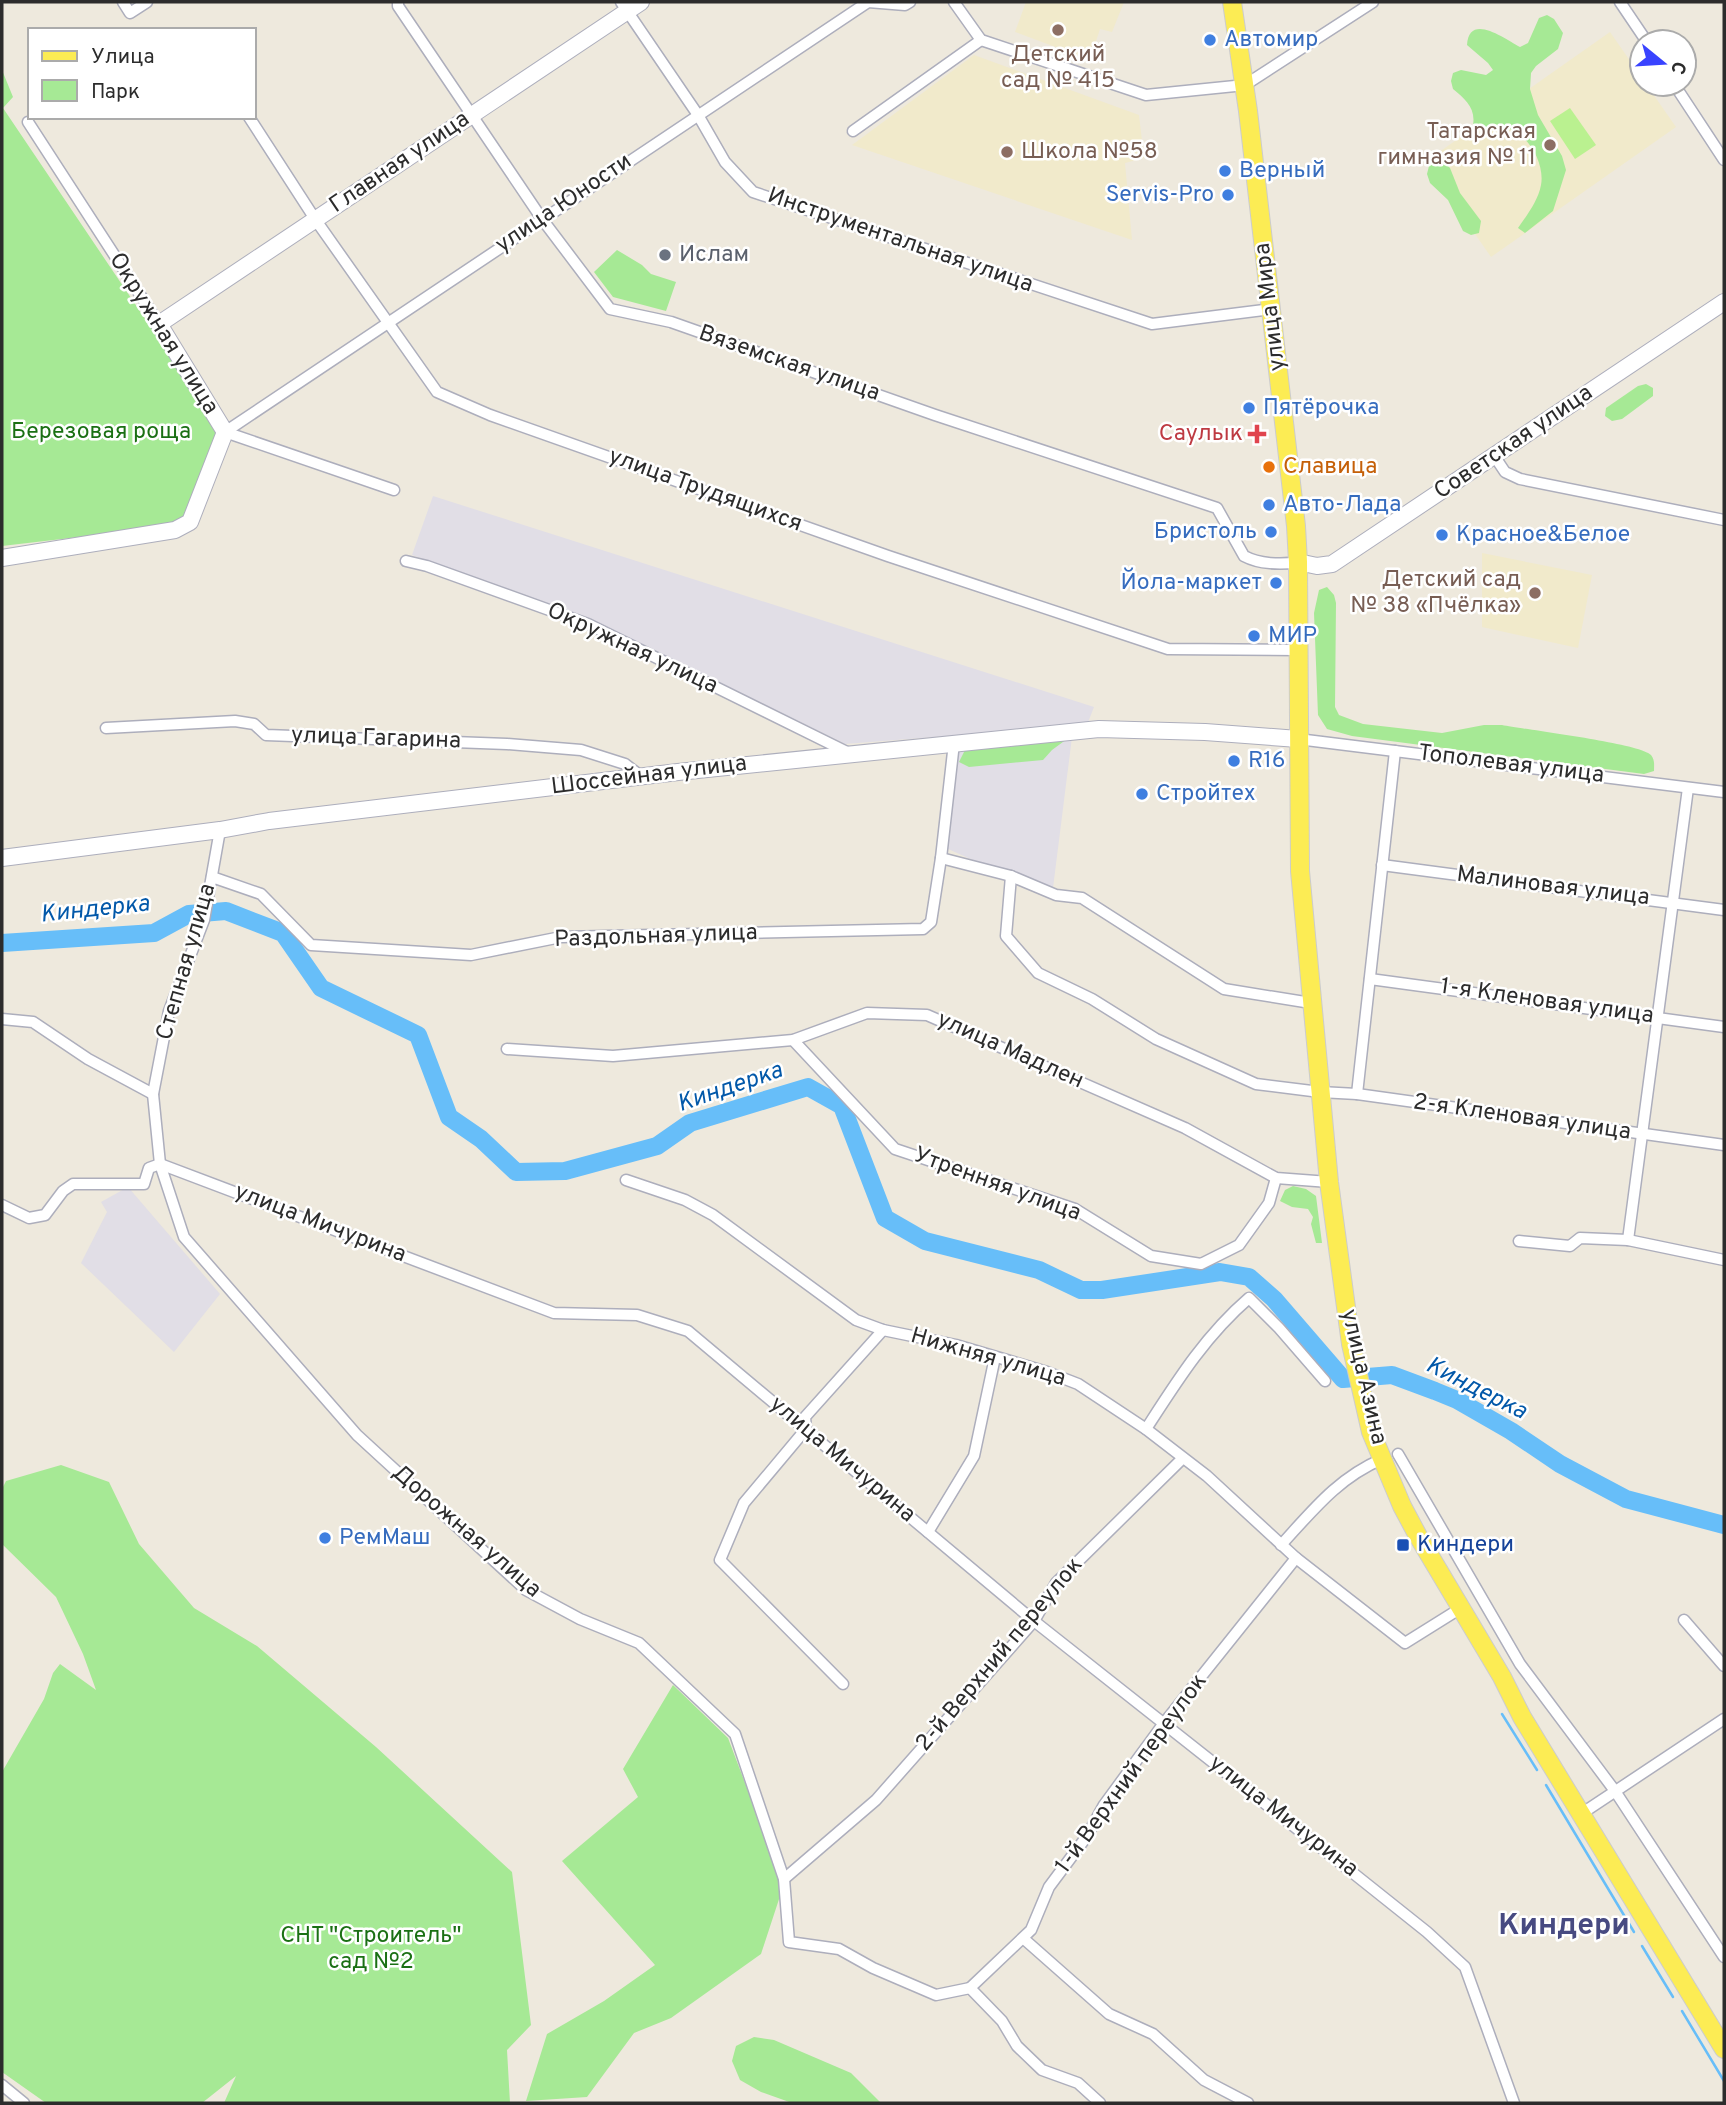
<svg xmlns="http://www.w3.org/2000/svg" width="1726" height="2105" font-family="Overpass,sans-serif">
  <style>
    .industrial { fill: #e1dee6 }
    .education { fill: #f1eacb }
    .green { fill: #a6e995 }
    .pitch { fill: #baf190 }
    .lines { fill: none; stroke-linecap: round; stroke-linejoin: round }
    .stream { stroke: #67bef9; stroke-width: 2.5 }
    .river { stroke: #67bef9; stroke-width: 18 }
    .street-casing { stroke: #adaebc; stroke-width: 13 }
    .secondary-casing { stroke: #adaebc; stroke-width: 18 }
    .primary-casing { stroke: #ccc; stroke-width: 20 }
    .street { stroke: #fff; stroke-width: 10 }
    .secondary { stroke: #fff; stroke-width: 16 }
    .primary { stroke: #fcec54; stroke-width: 18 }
    .education-dot { fill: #8d6e63; stroke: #fff; stroke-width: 2.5 }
    .shop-dot { fill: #3f7fe0; stroke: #fff; stroke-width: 2.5 }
    .worship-dot { fill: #6b7280; stroke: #fff; stroke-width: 2.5 }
    .health-dot { fill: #e0444e; stroke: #fff; stroke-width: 2.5 }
    .food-dot { fill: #e8710a; stroke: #fff; stroke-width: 2.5 }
    .transit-dot { fill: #1a4fb4; stroke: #fff; stroke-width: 2.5 }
    .labels { text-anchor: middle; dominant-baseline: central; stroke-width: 5; stroke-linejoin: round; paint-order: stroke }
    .shop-label { font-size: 23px; fill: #366cbe; stroke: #fff; text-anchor: start }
    .education-label { font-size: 23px; fill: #785e54; stroke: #fff; text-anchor: end }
    .street-label { font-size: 23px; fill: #2c2c2c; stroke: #fff }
    .worship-label { font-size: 23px; fill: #5b616d; stroke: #fff; text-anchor: start }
    .park-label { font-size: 23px; fill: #1b7014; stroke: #fff }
    .health-label { font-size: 23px; fill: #be3a42; stroke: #fff; text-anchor: end }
    .food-label { font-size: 23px; fill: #c56008; stroke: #fff; text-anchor: start }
    .transit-label { font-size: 23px; fill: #164399; stroke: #fff; text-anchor: start }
    .water-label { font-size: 24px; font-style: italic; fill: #0258a9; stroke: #fff }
    .district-label { font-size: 30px; font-weight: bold; fill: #474a81; stroke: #fff }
  </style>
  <rect width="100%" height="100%" fill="#eee9dd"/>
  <!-- industrial -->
  <g class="industrial">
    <polygon points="433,496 1094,707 1087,725 845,744 584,616 412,555"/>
    <polygon points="1072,737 1052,896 946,848 959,747"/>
    <polygon points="128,1187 220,1294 174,1352 81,1263 107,1212 101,1202"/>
  </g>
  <!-- education -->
  <g class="education">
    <polygon points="1026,2 1124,2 1112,32 1100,29 1090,60 1015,32"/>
    <polygon points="1610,32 1642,78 1642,84 1646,84 1676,127 1491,257 1425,162"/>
    <polygon points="974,55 1139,115 1144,158 1125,163 1132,240 852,145"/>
    <polygon points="1482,553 1592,575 1578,648 1482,627"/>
  </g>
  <!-- green -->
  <g class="green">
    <path d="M1547,15L1554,19L1563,33L1558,49L1536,66L1531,73L1530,89L1538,115L1562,156L1566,170L1553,211L1525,233L1518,228C1527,215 1538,201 1541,185C1545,164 1529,134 1507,128C1498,126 1489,128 1480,130L1473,125C1476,108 1465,99 1453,89L1451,81L1453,73L1461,70L1486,75L1493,70L1488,63L1467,45C1469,12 1505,39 1520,47L1528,43L1539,18Z"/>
    <polygon points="2,70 13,97 3,108 220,430 182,525 2,546"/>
    <polygon points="1435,162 1444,162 1450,168 1460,193 1481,221 1479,233 1471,235 1463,231 1448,200 1430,183 1427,174 1429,166"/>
    <polygon points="617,250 642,265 651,274 676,282 666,311 613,297 594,272"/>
    <polygon points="1646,384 1653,388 1653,396 1622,419 1612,421 1605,416 1606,408 1638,386"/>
    <path d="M1327,587L1334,595L1336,603L1335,707L1339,715L1363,724L1442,733L1484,725H1502C1527,730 1638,743 1651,755C1655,760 1654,765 1654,771L1644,774L1352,736L1327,729L1318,715L1314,613L1319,590Z"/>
    <polygon points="1067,739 1052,750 1043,760 969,767 959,762 968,744 1006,743 1011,747 1022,741"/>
    <polygon points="1293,1186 1306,1189 1316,1196 1322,1243 1316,1243 1311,1224 1313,1217 1308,1209 1292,1207 1280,1201 1285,1190"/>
    <polygon points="61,1465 109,1482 139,1544 194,1608 257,1646 376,1747 512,1872 531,2025 507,2050 510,2103 224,2103 236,2076 202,2103 46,2103 2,2072 2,1772 44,1699 53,1673 60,1664 96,1690 83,1654 56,1597 2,1544 2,1489 6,1481"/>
    <polygon points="673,1685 728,1738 783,1883 782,1890 761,1954 671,2018 634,2033 587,2097 526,2101 547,2034 604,2001 655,1965 562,1861 638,1797 623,1769"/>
    <polygon points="754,2037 774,2040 851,2073 881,2103 792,2103 761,2092 740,2080 732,2061 736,2046"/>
  </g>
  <!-- pitch -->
  <polygon class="pitch" points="1570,108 1596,145 1575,159 1550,121"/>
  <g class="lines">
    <!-- stream -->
    <g class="stream">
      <polyline points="1502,1714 1537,1770"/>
      <polyline points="1546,1785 1634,1932"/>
      <polyline points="1642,1946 1673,1997"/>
      <polyline points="1682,2011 1724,2081"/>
    </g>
    <!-- river -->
    <polyline class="river" points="2,943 154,933 189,914 226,911 283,933 321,988 418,1035 449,1117 481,1139 516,1172 565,1171 657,1146 690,1123 808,1087 842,1106 885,1218 925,1241 1039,1270 1081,1290 1102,1290 1220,1272 1249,1277 1274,1299 1343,1379 1392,1375 1435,1391 1457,1400 1511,1431 1560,1464 1626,1499 1724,1525"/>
    <defs>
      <g id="street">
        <polyline points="123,2 130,13 147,2"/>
        <path d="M398,2V6L542,219L610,309L671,322L935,415L1217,508L1244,556C1259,564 1281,565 1298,562"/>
        <polyline points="621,2 698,115 725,162 753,192 1152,324 1272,309"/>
        <polyline points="954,2 981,40 1146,95 1245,85 1373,2"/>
        <polyline points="1620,2 1647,42"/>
        <polyline points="1674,84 1724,160"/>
        <polyline points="249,117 315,219 437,392 490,415 888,556 1168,649 1298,650"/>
        <polyline points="28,122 159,324"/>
        <polyline points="853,131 981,40"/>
        <polyline points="225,432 868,2 905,5 910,2"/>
        <polyline points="225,432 394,490"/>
        <polyline points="1495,457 1505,472 1520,479 1724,520"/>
        <polyline points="406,561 427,566 588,624 849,753"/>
        <polyline points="106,728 235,721 254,724 266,735 507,744 581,750 625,764 642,777"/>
        <polyline points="1298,739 1724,792"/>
        <polyline points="220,830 204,920 169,1011 153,1094 160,1164 184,1237 357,1435 526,1590 580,1619 639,1643 735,1734 784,1879 789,1942 839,1949 873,1968 936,1995 970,1988 1002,2021 1017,2046 1042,2070 1078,2083 1100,2103"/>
        <polyline points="941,858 1011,876 1056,895 1082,898 1224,989 1311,1003"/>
        <polyline points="1382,865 1724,910"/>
        <polyline points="1011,876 1006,936 1038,973 1092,999 1156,1039 1256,1084 1320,1092 1357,1094 1724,1145"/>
        <polyline points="212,877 261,894 311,945 471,955 561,937 923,929 931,922 941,858 954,743"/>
        <polyline points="1370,979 1724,1027"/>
        <polyline points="2,1019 33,1022 88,1059 153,1094"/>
        <polyline points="793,1040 895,1149 1075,1209 1151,1256 1201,1264 1239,1245 1269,1203 1276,1178"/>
        <polyline points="507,1049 613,1056 793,1040 867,1013 927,1015 1185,1128 1276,1178 1329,1182"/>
        <polyline points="1357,1094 1395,751"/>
        <polyline points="626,1180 685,1200 713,1215 856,1320 883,1330 956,1345 1047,1372 1078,1384 1146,1429 1207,1476 1296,1558 1405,1643 1461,1608"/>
        <polyline points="2,1205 29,1218 45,1215 63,1191 73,1184 144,1184 149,1168 160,1164 554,1313 637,1315 688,1331 1034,1621 1353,1873 1427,1932 1465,1967 1514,2103"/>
        <polyline points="1628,1240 1688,788"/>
        <polyline points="1519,1241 1570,1246 1580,1238 1628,1240 1724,1260"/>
        <path d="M1146,1429C1177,1381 1205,1336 1249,1298L1279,1328L1325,1381"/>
        <polyline points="1398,1454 1520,1664 1615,1791 1724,1957"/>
        <polyline points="928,1532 974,1456 995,1357"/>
        <path d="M1281,1545C1313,1510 1338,1478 1382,1459"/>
        <polyline points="1684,1620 1724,1666"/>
        <polyline points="843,1684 720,1560 744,1503 806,1429 805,1417 883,1330"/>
        <polyline points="1581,1814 1724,1719"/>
        <polyline points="784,1879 876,1800 1034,1621 1056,1583 1183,1458"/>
        <polyline points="1024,1939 1109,2014 1153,2034 1204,2080 1248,2103"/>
        <polyline points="970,1988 1031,1930 1049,1887 1087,1836 1104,1805 1164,1723 1296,1558"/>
        <polyline points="2,2085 24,2103"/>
      </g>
      <g id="secondary">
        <polyline points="2,558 175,530 190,522 225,432 159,324 641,2"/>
        <polyline points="1298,562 1317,566 1332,564 1724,302"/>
        <polyline points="2,858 220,830 269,821 678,772 1099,729 1205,732 1298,739"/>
      </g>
      <polyline id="primary" points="1232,2 1248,111 1296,526 1298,562 1300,871 1329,1182 1351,1344 1371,1432 1402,1506 1418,1536 1502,1677 1522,1717 1724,2049"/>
    </defs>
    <!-- street casing -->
    <use href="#street" class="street-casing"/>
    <!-- secondary casing -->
    <use href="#secondary" class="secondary-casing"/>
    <!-- primary casing -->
    <use href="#primary" class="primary-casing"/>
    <!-- street -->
    <use href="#street" class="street"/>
    <!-- secondary -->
    <use href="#secondary" class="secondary"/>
    <!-- primary -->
    <use href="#primary" class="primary"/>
  </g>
  <!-- markers -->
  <g class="education-dot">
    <circle cx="1058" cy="30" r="7"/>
    <circle cx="1550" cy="145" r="7"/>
    <circle cx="1007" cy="152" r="7"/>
    <circle cx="1535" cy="593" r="7"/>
  </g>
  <g class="shop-dot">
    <circle cx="1210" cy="40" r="7"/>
    <circle cx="1225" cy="171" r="7"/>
    <circle cx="1228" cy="195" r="7"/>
    <circle cx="1249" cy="408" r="7"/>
    <circle cx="1269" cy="505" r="7"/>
    <circle cx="1271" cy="532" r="7"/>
    <circle cx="1442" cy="535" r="7"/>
    <circle cx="1276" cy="583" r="7"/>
    <circle cx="1254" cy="636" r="7"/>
    <circle cx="1234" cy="761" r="7"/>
    <circle cx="1142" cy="794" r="7"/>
    <circle cx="325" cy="1538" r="7"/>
  </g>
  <circle class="worship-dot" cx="665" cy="255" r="7"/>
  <path class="health-dot" d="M1253.5 423.5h7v7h7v7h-7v7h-7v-7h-7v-7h7z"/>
  <circle class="food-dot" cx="1269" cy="467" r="7"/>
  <rect class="transit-dot" x="1396" y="1538" width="14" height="14" rx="3.5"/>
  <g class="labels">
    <!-- shop labels -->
    <g class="shop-label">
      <text x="1224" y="40">Автомир</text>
      <text x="1239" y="171">Верный</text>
      <text x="1214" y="195" text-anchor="end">Servis-Pro</text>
      <text x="1263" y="408">Пятёрочка</text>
      <text x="1283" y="505">Авто-Лада</text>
      <text x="1257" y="532" text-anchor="end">Бристоль</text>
      <text x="1456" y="535">Красное&amp;Белое</text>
      <text x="1262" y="583" text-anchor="end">Йола-маркет</text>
      <text x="1268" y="636">МИР</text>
      <text x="1248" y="761">R16</text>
      <text x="1156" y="794">Стройтех</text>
      <text x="339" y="1538">РемМаш</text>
    </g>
    <!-- education labels -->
    <g class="education-label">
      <text x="1058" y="55" text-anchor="middle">Детский<tspan x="1058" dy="26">сад № 415</tspan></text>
      <text x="1536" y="132">Татарская<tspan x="1536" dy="26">гимназия № 11</tspan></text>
      <text x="1021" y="152" text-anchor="start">Школа №58</text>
      <text x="1521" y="580">Детский сад<tspan x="1521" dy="26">№ 38 «Пчёлка»</tspan></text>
    </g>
    <!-- street labels -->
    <g class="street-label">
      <text transform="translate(400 163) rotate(-34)">Главная улица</text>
      <text transform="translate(564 204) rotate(-34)">улица Юности</text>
      <text transform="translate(900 241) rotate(19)">Инструментальная улица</text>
      <text transform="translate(1271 307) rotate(-97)">улица Мира</text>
      <text transform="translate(163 334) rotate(58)">Окружная улица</text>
      <text transform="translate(789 364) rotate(19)">Вяземская улица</text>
      <text transform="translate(1514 443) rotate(-34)">Советская улица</text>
      <text transform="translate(705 491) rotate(20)">улица Трудящихся</text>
      <text transform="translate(632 649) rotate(25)">Окружная улица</text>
      <text transform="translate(376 739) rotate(2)">улица Гагарина</text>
      <text transform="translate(1511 765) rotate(7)">Тополевая улица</text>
      <text transform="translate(649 776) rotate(-7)">Шоссейная улица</text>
      <text transform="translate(1553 887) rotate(7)">Малиновая улица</text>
      <text transform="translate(656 937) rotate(-2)">Раздольная улица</text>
      <text transform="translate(187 962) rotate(-74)">Степная улица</text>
      <text transform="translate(1547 1002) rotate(8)">1-я Кленовая улица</text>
      <text transform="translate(1010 1051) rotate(24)">улица Мадлен</text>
      <text transform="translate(1522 1118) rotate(8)">2-я Кленовая улица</text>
      <text transform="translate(997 1185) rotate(20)">Утренняя улица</text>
      <text transform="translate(320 1224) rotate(21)">улица Мичурина</text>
      <text transform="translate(988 1358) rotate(16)">Нижняя улица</text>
      <text transform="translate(1363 1377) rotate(77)">улица Азина</text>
      <text transform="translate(842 1460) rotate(40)">улица Мичурина</text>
      <text transform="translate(466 1532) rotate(41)">Дорожная улица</text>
      <text transform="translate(1000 1655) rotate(-50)">2-й Верхний переулок</text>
      <text transform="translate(1132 1774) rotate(-54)">1-й Верхний переулок</text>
      <text transform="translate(1283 1817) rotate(38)">улица Мичурина</text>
    </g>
    <!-- worship labels -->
    <g class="worship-label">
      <text x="679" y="255">Ислам</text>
    </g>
    <!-- park labels -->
    <g class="park-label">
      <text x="101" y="432">Березовая роща</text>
      <text x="371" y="1936">СНТ "Строитель"<tspan x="371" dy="26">сад №2</tspan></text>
    </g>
    <!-- health labels -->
    <g class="health-label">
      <text x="1243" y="434">Саулык</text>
    </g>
    <!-- food labels -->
    <g class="food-label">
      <text x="1283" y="467">Славица</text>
    </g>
    <!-- transit labels -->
    <g class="transit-label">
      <text x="1417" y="1545">Киндери</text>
    </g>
    <!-- water labels -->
    <g class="water-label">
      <text transform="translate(95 910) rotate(-6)">Киндерка</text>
      <text transform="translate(730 1088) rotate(-19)">Киндерка</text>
      <text transform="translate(1476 1389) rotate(27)">Киндерка</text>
    </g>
    <!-- district labels -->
    <g class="district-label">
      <text x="1564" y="1926">Киндери</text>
    </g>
  </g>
  <!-- border -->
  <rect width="1726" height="2105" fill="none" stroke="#2c2c2c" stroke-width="7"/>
  <!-- legend -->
  <rect x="28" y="28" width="228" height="91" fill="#ffffff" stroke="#ababab" stroke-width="2"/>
  <rect x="42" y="51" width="35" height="10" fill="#fcec54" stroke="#ababab" stroke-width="2"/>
  <text x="91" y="63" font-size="21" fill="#2c2c2c">Улица</text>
  <rect x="42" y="80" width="35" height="21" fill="#a6e995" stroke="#ababab" stroke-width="2"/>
  <text x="91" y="98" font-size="21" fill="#2c2c2c">Парк</text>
  <!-- north arrow -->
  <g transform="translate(1663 63) rotate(108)"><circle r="33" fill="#ffffff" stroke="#ababab" stroke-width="2"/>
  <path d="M0-5L12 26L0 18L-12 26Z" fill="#3943ff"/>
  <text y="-10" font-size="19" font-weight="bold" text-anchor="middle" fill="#2c2c2c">С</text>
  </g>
</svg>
